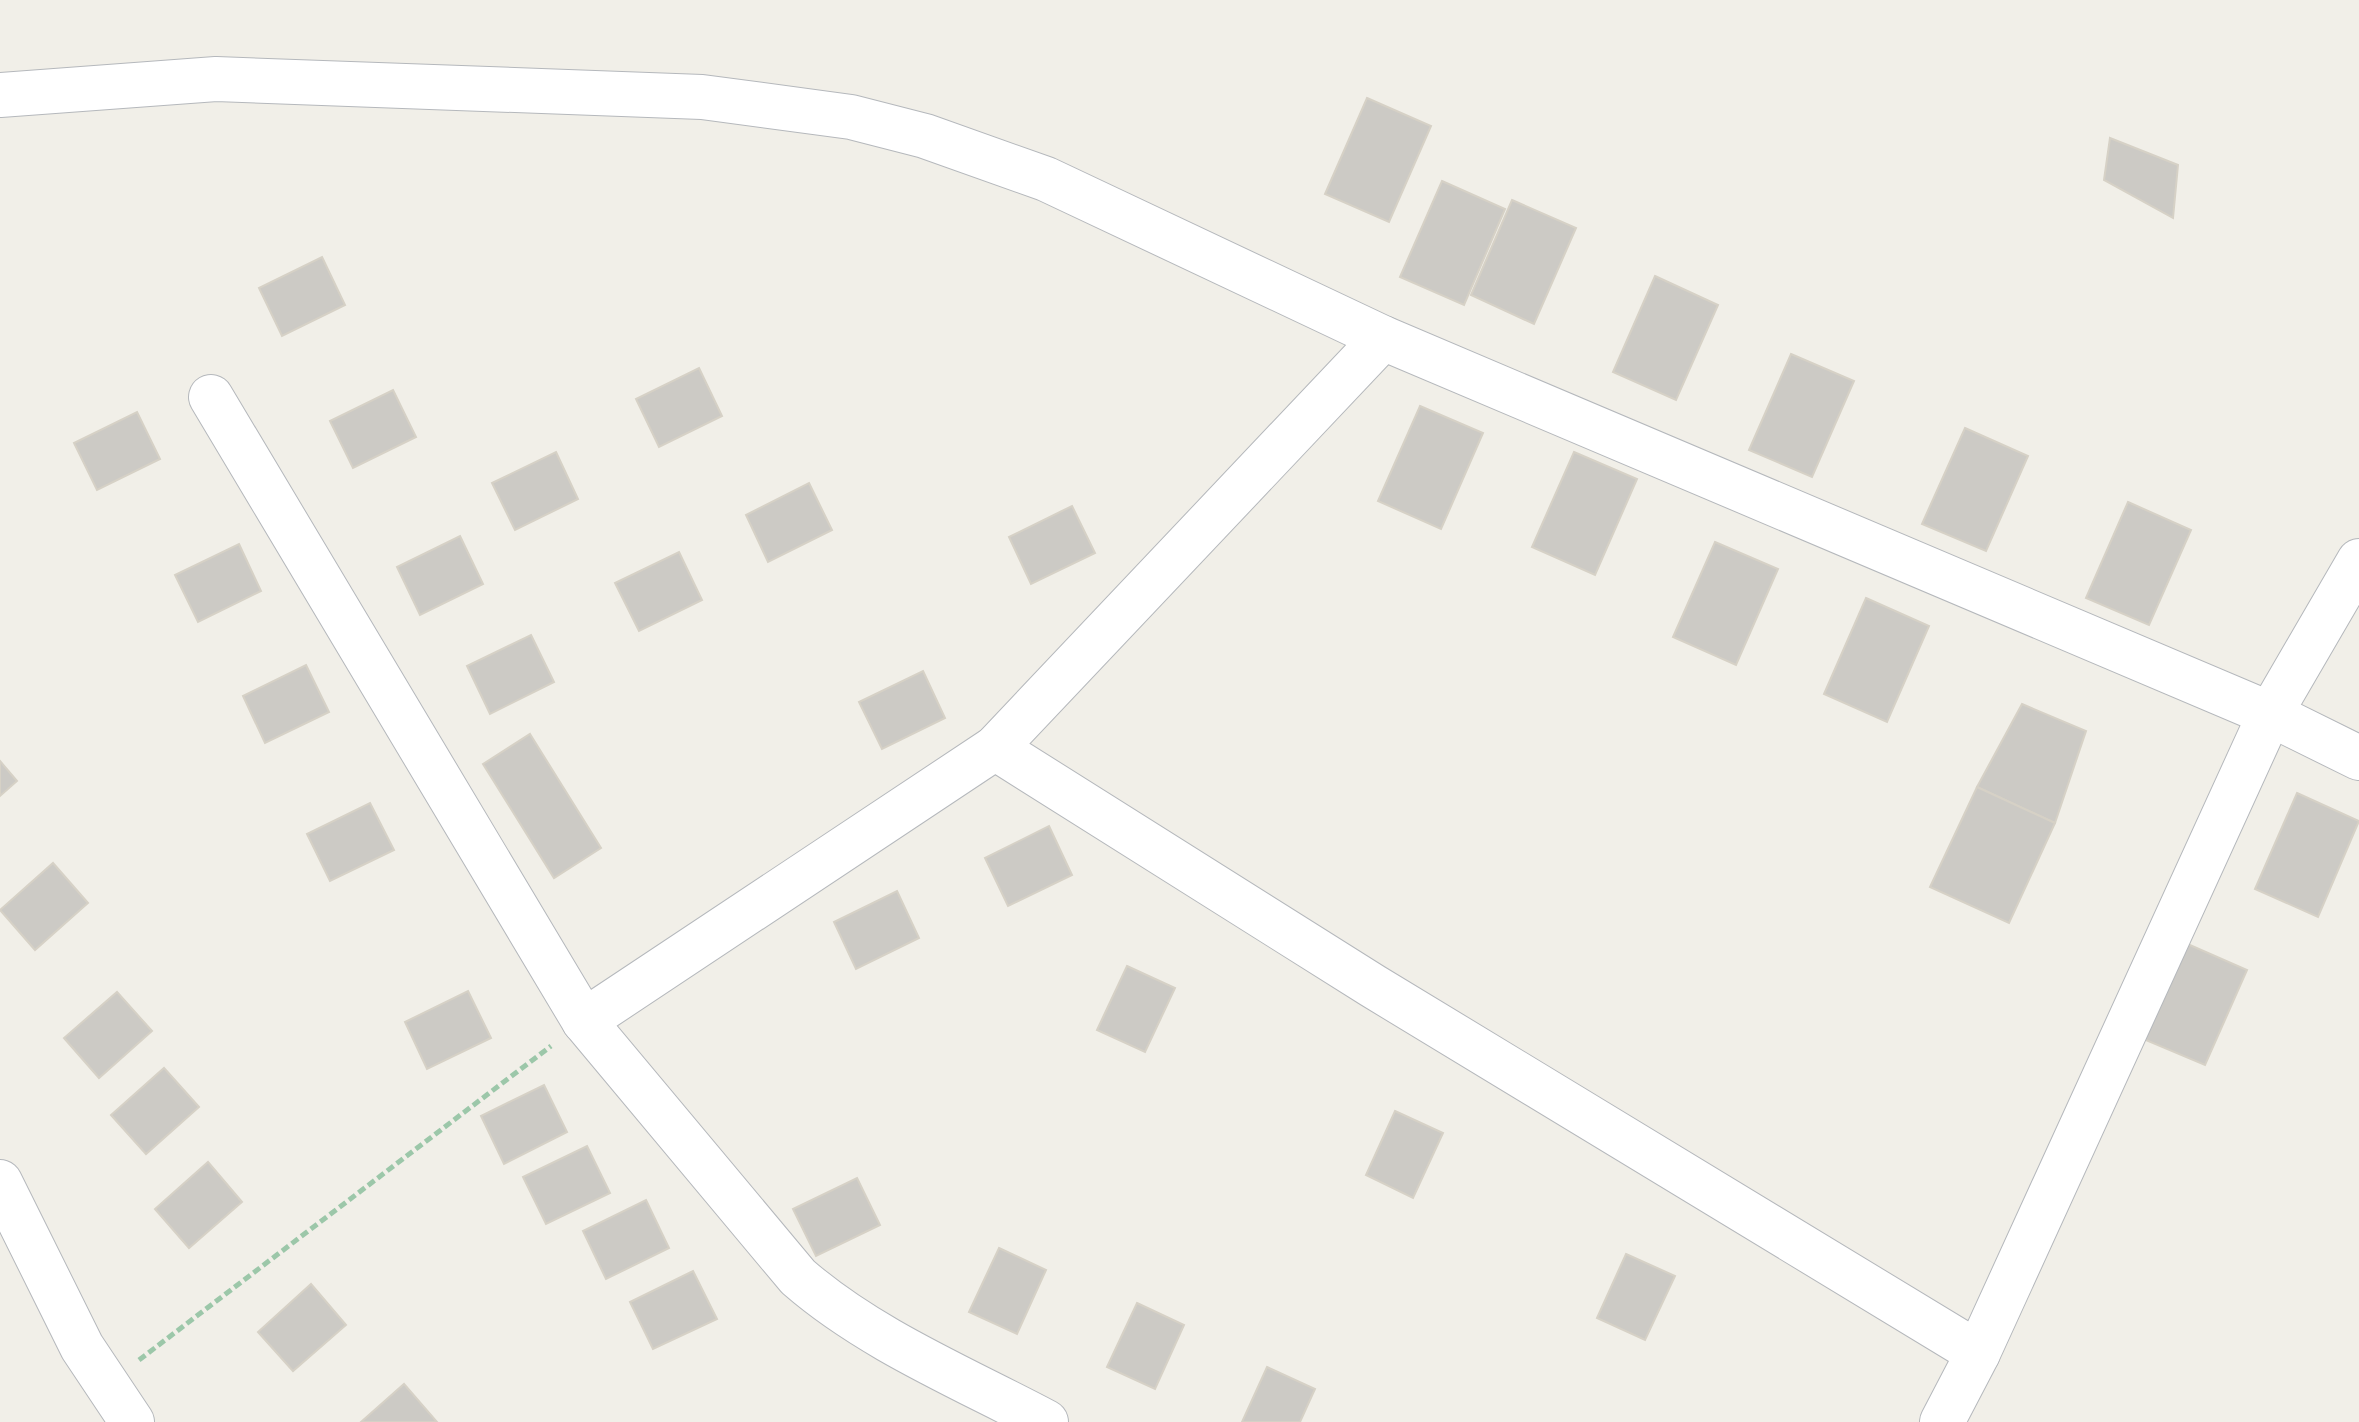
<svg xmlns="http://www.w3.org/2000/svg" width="2359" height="1422" font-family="Jost,sans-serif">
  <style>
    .building { fill: #cccac5; stroke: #d6d1c6; stroke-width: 2 }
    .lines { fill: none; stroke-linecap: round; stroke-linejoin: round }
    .minor-casing { stroke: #b5b8bc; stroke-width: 46 }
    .path { stroke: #9cc7a9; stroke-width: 5; stroke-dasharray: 8 4; stroke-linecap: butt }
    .minor { stroke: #fff; stroke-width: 44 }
  </style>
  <rect width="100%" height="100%" fill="#f1efe8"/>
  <!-- building -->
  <g class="building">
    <polygon points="1367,98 1431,126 1389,222 1325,194"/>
    <polygon points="2110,138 2178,165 2173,218 2104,180"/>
    <polygon points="1442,181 1505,209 1464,305 1400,277"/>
    <polygon points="1512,200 1576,228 1534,324 1471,295"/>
    <polygon points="322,257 345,305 282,336 259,288"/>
    <polygon points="1655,276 1718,305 1676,400 1613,372"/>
    <polygon points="1791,354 1854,381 1812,477 1749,450"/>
    <polygon points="699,368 722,416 659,447 636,399"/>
    <polygon points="393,390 416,437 353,468 330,421"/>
    <polygon points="1420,406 1483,433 1441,529 1378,501"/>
    <polygon points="137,412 160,459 97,490 74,443"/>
    <polygon points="1965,428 2028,456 1986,551 1922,524"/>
    <polygon points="556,452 578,499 515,530 492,483"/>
    <polygon points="1574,452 1637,479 1595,575 1532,547"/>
    <polygon points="809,483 832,530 768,562 746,515"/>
    <polygon points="2128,502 2191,530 2149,625 2086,598"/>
    <polygon points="1072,506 1095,553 1031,584 1009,537"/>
    <polygon points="460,536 483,584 420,615 397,567"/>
    <polygon points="1715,542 1778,569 1736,665 1673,637"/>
    <polygon points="239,544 261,591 198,622 175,575"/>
    <polygon points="679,552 702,600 639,631 615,583"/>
    <polygon points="1866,598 1929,626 1887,722 1824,694"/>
    <polygon points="531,635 554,682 490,714 467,666"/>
    <polygon points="306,665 329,712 265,743 243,696"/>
    <polygon points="923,671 945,718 882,749 859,702"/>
    <polygon points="2022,704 2086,731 2055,823 1977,787"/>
    <polygon points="530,734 601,848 554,878 483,764"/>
    <polygon points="0,761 17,781 0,796"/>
    <polygon points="1977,787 2055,823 2009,923 1930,887"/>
    <polygon points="2297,793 2359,821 2318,917 2255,889"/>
    <polygon points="370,803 394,850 330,881 307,834"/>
    <polygon points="1049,826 1072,875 1008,906 985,858"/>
    <polygon points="53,863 88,903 35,950 0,910"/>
    <polygon points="897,891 919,938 856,969 834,922"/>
    <polygon points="2183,942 2247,970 2205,1065 2141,1038"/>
    <polygon points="1127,966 1175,988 1145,1052 1097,1030"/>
    <polygon points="468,991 491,1038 427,1069 405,1022"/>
    <polygon points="117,992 152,1031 99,1078 64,1038"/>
    <polygon points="164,1068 199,1107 146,1154 111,1115"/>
    <polygon points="544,1085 567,1132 504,1164 481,1116"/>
    <polygon points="1395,1111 1443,1133 1413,1198 1366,1175"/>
    <polygon points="587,1146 610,1193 546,1224 523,1177"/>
    <polygon points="208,1162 242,1202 189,1248 155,1209"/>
    <polygon points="857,1178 880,1225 816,1256 793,1209"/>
    <polygon points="646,1200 669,1248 606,1279 583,1231"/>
    <polygon points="999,1248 1046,1270 1017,1334 969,1312"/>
    <polygon points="1626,1254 1675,1276 1645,1340 1597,1318"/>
    <polygon points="693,1271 717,1319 653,1349 630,1302"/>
    <polygon points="311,1284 346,1325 293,1371 258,1332"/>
    <polygon points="1137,1303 1184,1325 1155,1389 1107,1367"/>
    <polygon points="1267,1367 1315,1389 1300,1422 1242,1422"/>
    <polygon points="404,1384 437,1422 361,1422"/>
  </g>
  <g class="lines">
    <defs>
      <g id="minor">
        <polyline points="0,95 216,79 702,97 851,117 925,136 1046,179 1383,338 2270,714 2359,758"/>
        <path d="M211,397L584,1021L798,1277C869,1339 963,1378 1046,1422"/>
        <polyline points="995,748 1373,986 1978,1353"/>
        <polyline points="584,1021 995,748 1383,338"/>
        <polyline points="0,1182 82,1347 132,1422"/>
        <polyline points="1942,1422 1978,1353 2270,714 2359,561"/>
      </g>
    </defs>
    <!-- minor casing -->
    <use href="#minor" class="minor-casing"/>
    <!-- path -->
    <polyline class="path" points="139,1360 551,1046"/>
    <!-- minor -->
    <use href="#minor" class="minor"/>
  </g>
</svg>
